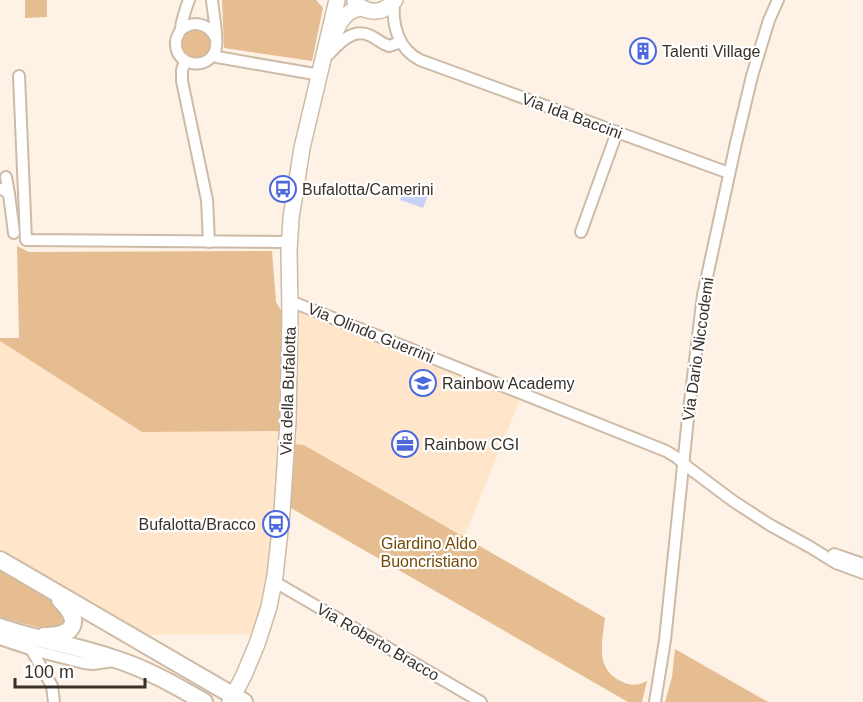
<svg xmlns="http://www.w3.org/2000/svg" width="863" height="702" font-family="Arial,sans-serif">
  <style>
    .built { fill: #ffe6cb }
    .green { fill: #e6bd90 }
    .water { fill: #c6d3f7 }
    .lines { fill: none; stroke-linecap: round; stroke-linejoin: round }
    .street-casing { stroke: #cdbba7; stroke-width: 14 }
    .secondary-casing { stroke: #cdbba7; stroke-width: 18 }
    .primary-casing { stroke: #cdbba7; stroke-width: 20 }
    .street { stroke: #fff; stroke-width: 10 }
    .secondary { stroke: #fff; stroke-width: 15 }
    .primary { stroke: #fff; stroke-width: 16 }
    .labels { text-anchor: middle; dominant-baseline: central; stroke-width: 4.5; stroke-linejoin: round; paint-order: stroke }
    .poi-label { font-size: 16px; fill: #393129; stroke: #fff; text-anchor: start }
    .street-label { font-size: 16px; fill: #393129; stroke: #fff }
    .park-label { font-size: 16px; fill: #744908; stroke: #fff }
  </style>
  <rect width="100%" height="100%" fill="#fdf2e5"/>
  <!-- built -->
  <g class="built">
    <polygon points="292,305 522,395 464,537 304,445 289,443"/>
    <polygon points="0,341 142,432 284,431 274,559 256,634 144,635 0,548"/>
  </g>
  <!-- green -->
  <g class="green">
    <polygon points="25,0 47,0 47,17 25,18"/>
    <polygon points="222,0 316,0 323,8 312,61 224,48"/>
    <circle cx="196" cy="44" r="15"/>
    <polygon points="17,246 29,252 272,251 276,302 284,315 283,383 280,431 142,432 0,341 0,338 19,338"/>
    <path d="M293,444L304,445L605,618C602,644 594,671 625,683C633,686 640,685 647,681L642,702H628L289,507Z"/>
    <polygon points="0,570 65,609 70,623 51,631 0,617"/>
    <polygon points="675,649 768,702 665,702 672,677"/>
  </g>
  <!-- water -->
  <polygon class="water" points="406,185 429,193 423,208 400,200"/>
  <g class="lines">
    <defs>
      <g id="street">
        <path d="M189,0C186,7 184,15 182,22C181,26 182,28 180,31C178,36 175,39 176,44C176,66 207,71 215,51C219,42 213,12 212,0"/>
        <path d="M394,2C392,25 398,49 420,60L729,173"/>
        <path d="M181,30C193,20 208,23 215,37"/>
        <path d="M329,54C340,42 354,27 371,36C377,39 383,44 389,46L401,42"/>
        <polyline points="213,55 217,57 320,75"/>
        <polyline points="185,61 182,70 182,81 207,200 209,242"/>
        <polyline points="19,76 26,240 290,242"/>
        <polyline points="6,177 9,194"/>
        <polyline points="0,189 4,190 9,194 14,233"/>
        <polyline points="581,232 617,132"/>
        <polyline points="290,301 666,451 676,457 689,468 733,501 770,525 810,547 836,563 863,573"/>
        <polyline points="834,554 863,564"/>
        <polyline points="275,582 481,702"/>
        <polyline points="0,639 36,651 84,663 93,664 113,661"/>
        <polyline points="31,649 52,686 54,702"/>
        <polyline points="655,702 665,640 688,418 703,295 736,143 752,76 769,20 778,0"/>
      </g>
      <g id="secondary">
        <path d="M355,2C367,15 384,14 395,0"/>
        <path d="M335,33C341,19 346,11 361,8"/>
        <polyline points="230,702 244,675 257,644 269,607 275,576 282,512 288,421 290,314 289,251 291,218 302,148 337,0"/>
      </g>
      <g id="primary">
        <polyline points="0,560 244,702"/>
        <path d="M0,627C37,640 75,645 112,658C145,668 175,685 204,702"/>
        <path d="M44,636C74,637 83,621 60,600"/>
      </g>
    </defs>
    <!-- street casing -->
    <use href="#street" class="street-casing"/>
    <!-- secondary casing -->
    <use href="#secondary" class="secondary-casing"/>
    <!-- primary casing -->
    <use href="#primary" class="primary-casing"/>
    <!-- street -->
    <use href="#street" class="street"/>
    <!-- secondary -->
    <use href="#secondary" class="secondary"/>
    <!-- primary -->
    <use href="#primary" class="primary"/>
  </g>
  <!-- icons -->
  <defs>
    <symbol id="building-ring" viewBox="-11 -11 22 22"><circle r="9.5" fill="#fff" stroke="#4c68dc" stroke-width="1.5"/><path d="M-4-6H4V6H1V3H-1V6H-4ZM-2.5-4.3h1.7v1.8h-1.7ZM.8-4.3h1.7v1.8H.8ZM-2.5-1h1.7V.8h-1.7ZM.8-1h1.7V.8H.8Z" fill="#4c68dc"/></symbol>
    <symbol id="bus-ring" viewBox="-11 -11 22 22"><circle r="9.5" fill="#fff" stroke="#4c68dc" stroke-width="1.5"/><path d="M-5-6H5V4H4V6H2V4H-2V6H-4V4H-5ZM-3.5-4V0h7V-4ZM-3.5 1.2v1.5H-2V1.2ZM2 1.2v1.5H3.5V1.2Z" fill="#4c68dc"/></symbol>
    <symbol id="school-ring" viewBox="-11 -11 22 22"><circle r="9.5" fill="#fff" stroke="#4c68dc" stroke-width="1.5"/><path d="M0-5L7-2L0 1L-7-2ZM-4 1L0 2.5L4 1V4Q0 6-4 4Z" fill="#4c68dc"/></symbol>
    <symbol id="office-ring" viewBox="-11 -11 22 22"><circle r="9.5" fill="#fff" stroke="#4c68dc" stroke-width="1.5"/><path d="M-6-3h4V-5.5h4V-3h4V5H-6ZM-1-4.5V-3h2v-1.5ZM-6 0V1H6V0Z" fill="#4c68dc"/></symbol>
  </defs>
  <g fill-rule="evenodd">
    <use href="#building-ring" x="628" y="36" width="30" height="30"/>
    <use href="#bus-ring" x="268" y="174" width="30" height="30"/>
    <use href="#school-ring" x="408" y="368" width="30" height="30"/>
    <use href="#office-ring" x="390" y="429" width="30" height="30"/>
    <use href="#bus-ring" x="261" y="509" width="30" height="30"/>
  </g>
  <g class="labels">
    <!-- poi labels -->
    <g class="poi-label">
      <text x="662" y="51">Talenti Village</text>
      <text x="302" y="189">Bufalotta/Camerini</text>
      <text x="442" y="383">Rainbow Academy</text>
      <text x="424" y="444">Rainbow CGI</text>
      <text x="256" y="524" text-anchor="end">Bufalotta/Bracco</text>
    </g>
    <!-- street labels -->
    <g class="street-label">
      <text transform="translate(572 116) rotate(20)">Via Ida Baccini</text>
      <text transform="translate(371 333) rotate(22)">Via Olindo Guerrini</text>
      <text transform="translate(698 349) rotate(-82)">Via Dario Niccodemi</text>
      <text transform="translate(288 391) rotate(-88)">Via della Bufalotta</text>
      <text transform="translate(378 642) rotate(30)">Via Roberto Bracco</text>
    </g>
    <!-- park labels -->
    <g class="park-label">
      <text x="429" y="543">Giardino Aldo<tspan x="429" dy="18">Buoncristiano</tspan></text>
    </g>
  </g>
  <!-- scale -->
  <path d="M15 678v9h130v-9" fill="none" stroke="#393129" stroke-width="3"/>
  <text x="24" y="678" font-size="18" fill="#393129" stroke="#ffffff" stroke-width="4.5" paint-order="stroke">100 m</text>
</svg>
